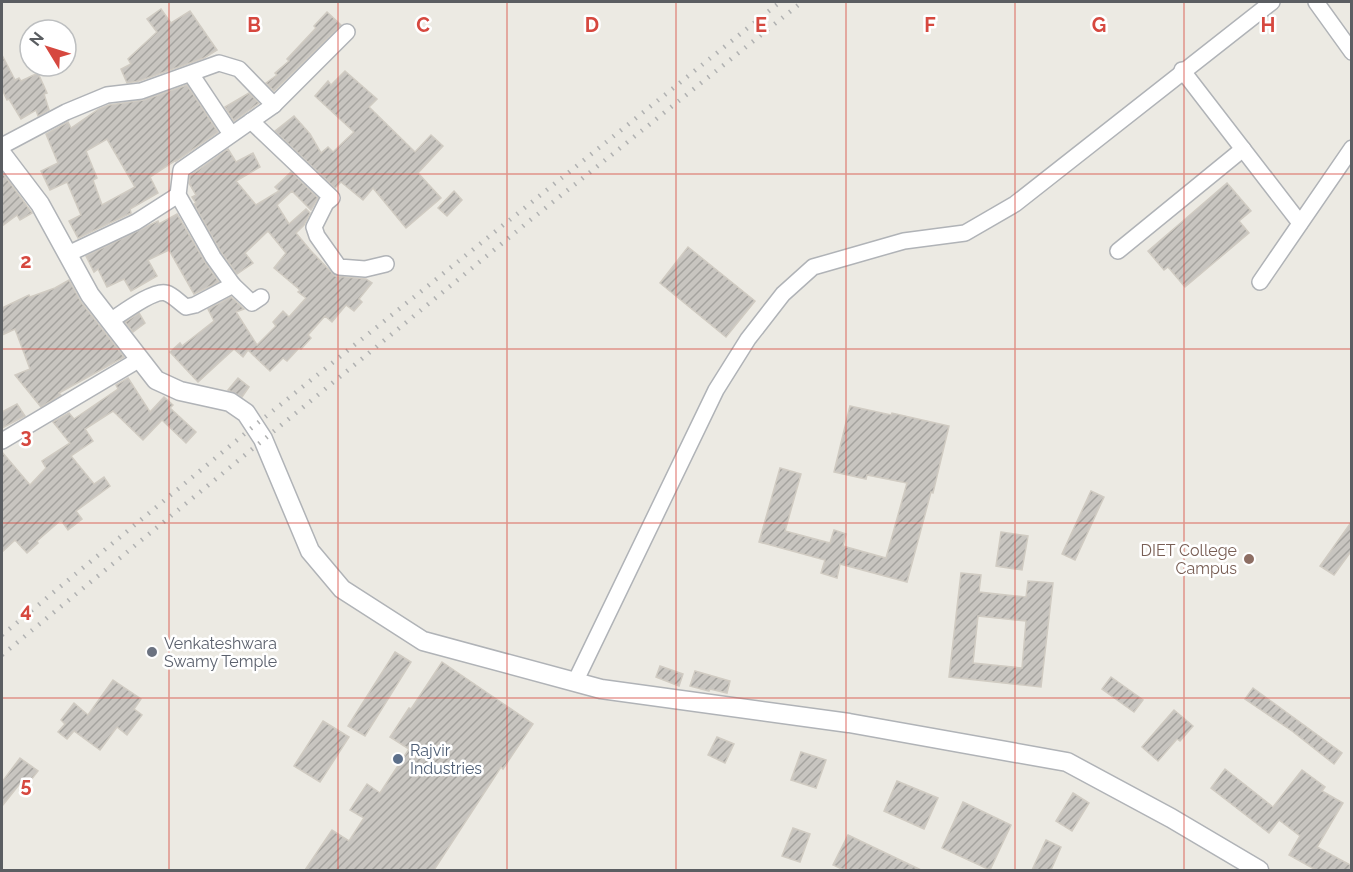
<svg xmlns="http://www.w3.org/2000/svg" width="1353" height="872" font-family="Raleway,sans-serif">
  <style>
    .building { fill: url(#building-hatch); stroke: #d0cbc2; stroke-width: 1.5; fill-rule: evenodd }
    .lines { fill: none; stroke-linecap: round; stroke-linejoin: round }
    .minor-casing { stroke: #b0b3b7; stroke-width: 18 }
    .tertiary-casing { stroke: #b0b3b7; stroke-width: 21 }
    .minor { stroke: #fff; stroke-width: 15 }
    .tertiary { stroke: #fff; stroke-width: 18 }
    .rail { stroke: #b1b2b2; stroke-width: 4.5; stroke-dasharray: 1.5 8; stroke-linecap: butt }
    .grid { fill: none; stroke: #d6483f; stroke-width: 1.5; stroke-opacity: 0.55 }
    .education-dot { fill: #8d6e63; stroke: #fff; stroke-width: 2 }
    .worship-dot { fill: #6b7280; stroke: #fff; stroke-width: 2 }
    .service-dot { fill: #5c6f8a; stroke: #fff; stroke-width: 2 }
    .labels { text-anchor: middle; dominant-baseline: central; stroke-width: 5; stroke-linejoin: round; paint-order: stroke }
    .education-label { font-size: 16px; fill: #785e54; stroke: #fff; text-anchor: end }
    .worship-label { font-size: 16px; fill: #5b616d; stroke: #fff; text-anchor: start }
    .service-label { font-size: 16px; fill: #4e5e75; stroke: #fff; text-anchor: start }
    .grid-label { font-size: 20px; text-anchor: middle; font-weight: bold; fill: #d6483f; stroke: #fff; stroke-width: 5; stroke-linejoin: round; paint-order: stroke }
  </style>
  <defs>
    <pattern id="building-hatch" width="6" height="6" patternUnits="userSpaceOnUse" patternTransform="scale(1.5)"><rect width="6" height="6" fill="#c8c5c0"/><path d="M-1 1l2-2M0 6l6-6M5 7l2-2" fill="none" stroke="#a5a39f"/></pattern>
  </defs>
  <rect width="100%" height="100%" fill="#eceae3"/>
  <!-- building -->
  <g class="building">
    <polygon points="161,9 171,23 190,11 217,50 204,58 139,81 127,83 121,69 131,64 128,59 157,32 147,19"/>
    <polygon points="327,12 341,25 274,91 266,83 277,75 275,73 289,61 287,59 316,28 314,26"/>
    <polygon points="2,55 15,80 19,78 21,81 38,73 47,93 44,94 49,110 38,116 36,110 21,119 9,99 7,100 2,89"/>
    <polygon points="345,71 377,99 369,107 415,152 431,135 443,146 418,173 441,198 406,228 373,188 363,200 341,182 335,188 275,131 294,116 310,134 321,153 328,147 333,152 354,132 315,96 328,81 331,85"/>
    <path d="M187,85L218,132L176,161V160L150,177L158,193L130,209L131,213L78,238L69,221L81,215L67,182L50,190L41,171L58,163L46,134L68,122L71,128L99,109L109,105L144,100ZM107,139L135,187L102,205L93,180L97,178L86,151Z"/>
    <polygon points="249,93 259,103 234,121 225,107"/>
    <polygon points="228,149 236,162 253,153 260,167 236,181 256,205 279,191 275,187 291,172 318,198 311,210 292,191 277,205 289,224 306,209 310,213 304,225 296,233 311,251 335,276 366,279 372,283 359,299 362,302 354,311 346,305 332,322 325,316 308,335 311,338 301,349 299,348 287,361 283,358 270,371 248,350 243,357 234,349 198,382 170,352 180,343 182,346 214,321 208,309 231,297 244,309 236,312 257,345 276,326 273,322 283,311 289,317 306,298 298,292 300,290 274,268 286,253 268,231 245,253 253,263 237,274 221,252 194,204 196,203 192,197 196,195 189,183 190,176"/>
    <polygon points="2,172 32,213 20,220 17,215 2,226"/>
    <polygon points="1227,183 1251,211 1239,221 1249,233 1185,287 1168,267 1164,270 1148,251"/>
    <polygon points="454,191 462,200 447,216 438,208"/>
    <polygon points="177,214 205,262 219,282 194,294 169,250 148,260 157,276 131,291 124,279 107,287 98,269 94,272 86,256 158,221 159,224"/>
    <polygon points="688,247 755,301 726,337 660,283"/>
    <polygon points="69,280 81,302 124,357 59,393 61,395 41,407 15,375 30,369 15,329 2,335 2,308 29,295 30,297 55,288"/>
    <polygon points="139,313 145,323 133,332 125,322"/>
    <polygon points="128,378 150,412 164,397 173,405 170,408 196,432 186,443 162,420 143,440 113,411 85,429 93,441 71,456 94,484 104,477 110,486 76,511 82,519 68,530 61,520 37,541 38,543 27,553 15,540 2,552 2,452 30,485 46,468 42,461 70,443 53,422 69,413 74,419 118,389 116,385"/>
    <polygon points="238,378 249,387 242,397 228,390"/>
    <polygon points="17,404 25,416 2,428 2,412"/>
    <polygon points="850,406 891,415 892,413 949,426 933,493 931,492 907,582 840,564 837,578 821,573 825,560 759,542 780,468 801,474 785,531 830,543 834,530 846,534 843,546 886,558 907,483 867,475 866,479 834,472"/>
    <polygon points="1091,491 1104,497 1075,560 1062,554"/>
    <polygon points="1352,521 1352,550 1334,575 1320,566"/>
    <polygon points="1001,532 1028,536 1022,570 996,566"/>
    <path d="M961,573L981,575L979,592L1026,597L1028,581L1053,583L1041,687L949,677ZM978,616L1026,621L1022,668L973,663Z"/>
    <polygon points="395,652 411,662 365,736 348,726"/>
    <polygon points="442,662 533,724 503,769 501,767 434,870 305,870 332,830 349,841 364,818 350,810 367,784 380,793 409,749 390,737 409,708 411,709"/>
    <polygon points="660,666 683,674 679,686 656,677"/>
    <polygon points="695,671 730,681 727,693 710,689 709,691 690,686"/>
    <polygon points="1111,677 1143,700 1134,712 1102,689"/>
    <polygon points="113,680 141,699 134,709 142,715 127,735 117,727 100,750 74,731 67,739 58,732 65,724 61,720 74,703 88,715"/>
    <polygon points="1253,688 1342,753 1334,764 1292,731 1245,699"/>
    <polygon points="1174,710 1193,726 1180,741 1177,739 1158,761 1142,747"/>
    <polygon points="323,721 349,737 320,782 294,766"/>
    <polygon points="717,737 734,744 725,763 708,755"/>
    <polygon points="801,752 826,760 816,788 791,780"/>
    <polygon points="20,758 38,771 27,785 22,781 2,806 2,782"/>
    <polygon points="1225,769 1273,807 1302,770 1325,787 1322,791 1343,803 1317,847 1352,866 1352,870 1316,870 1289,855 1300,836 1279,820 1269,833 1211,788"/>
    <polygon points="897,781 938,798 924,829 884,811"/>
    <polygon points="1073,793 1089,803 1072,831 1056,821"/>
    <polygon points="963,802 1011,825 990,870 942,848"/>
    <polygon points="793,828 810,834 800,862 782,856"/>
    <polygon points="848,835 921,870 844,870 833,865"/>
    <polygon points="1046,840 1061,847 1051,870 1032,870"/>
  </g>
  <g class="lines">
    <defs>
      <g id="minor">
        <polyline points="1316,2 1352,52"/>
        <polyline points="1182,70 1300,223"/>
        <polyline points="191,74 231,134"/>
        <polyline points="251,121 332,198 326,203 314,227 317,236 339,267 365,269 386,264"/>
        <polyline points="2,146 66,112 107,95 141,91 219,63 239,69 274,105"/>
        <polyline points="1118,251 1243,149"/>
        <polyline points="68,254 136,222 178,195"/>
        <polyline points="1260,282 1352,148"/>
        <polyline points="233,285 213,257 178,195 181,170 274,105 347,32"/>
        <path d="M110,321C121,314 154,289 166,293C173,295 180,303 186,307L195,305L233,285L252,303L261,297"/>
        <polyline points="2,441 140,359"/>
        <polyline points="576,680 716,390 748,339 783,294 813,267 904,241 965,233 1015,204 1272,2"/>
      </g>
      <polyline id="tertiary" points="2,154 40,204 90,295 156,380 180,391 230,402 246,413 263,439 310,551 342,589 423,641 601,689 849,723 1067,762 1171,818 1259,870"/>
    </defs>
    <!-- minor casing -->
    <use href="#minor" class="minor-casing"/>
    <!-- tertiary casing -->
    <use href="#tertiary" class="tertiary-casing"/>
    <!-- minor -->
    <use href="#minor" class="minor"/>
    <!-- tertiary -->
    <use href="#tertiary" class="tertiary"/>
    <!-- rail -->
    <g class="rail">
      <polyline points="2,635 254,426 780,2"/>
      <polyline points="2,655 528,222 802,2"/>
    </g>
  </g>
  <!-- grid -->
  <path class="grid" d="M169,2V870M338,2V870M507,2V870M676,2V870M846,2V870M1015,2V870M1184,2V870M2,174H1352M2,349H1352M2,523H1352M2,698H1352"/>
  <!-- markers -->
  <circle class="education-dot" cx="1249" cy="559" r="6"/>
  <circle class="worship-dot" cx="152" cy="652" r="6"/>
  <circle class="service-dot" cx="398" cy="759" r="6"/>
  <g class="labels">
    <!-- education labels -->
    <g class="education-label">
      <text x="1237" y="550">DIET College<tspan x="1237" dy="18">Campus</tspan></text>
    </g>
    <!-- worship labels -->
    <g class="worship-label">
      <text x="164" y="643">Venkateshwara<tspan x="164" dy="18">Swamy Temple</tspan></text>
    </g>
    <!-- service labels -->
    <g class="service-label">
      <text x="410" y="750">Rajvir<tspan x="410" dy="18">Industries</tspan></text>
    </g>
  </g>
  <g class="grid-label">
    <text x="254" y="32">B</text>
    <text x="423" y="32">C</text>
    <text x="592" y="32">D</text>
    <text x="761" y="32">E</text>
    <text x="930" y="32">F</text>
    <text x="1099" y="32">G</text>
    <text x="1268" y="32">H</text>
    <text x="26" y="268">2</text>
    <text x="26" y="443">3</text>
    <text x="26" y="617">4</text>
    <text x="26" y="792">5</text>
  </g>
  <!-- border -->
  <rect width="1353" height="872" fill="none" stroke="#5b5e62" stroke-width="6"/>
  <!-- north arrow -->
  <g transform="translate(48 48) rotate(308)"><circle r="28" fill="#ffffff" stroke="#bdbfc0" stroke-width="1.5"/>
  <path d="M0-4.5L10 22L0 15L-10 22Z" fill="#d6483f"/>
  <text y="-9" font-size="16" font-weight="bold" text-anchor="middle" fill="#5b5e62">N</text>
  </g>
</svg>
